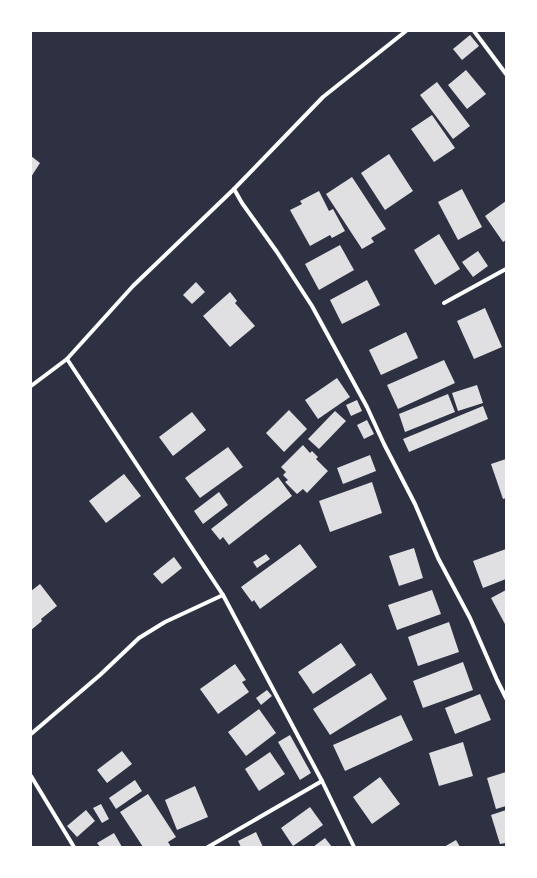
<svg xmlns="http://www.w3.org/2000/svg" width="537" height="878" font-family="'Noto Sans',sans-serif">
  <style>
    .building { fill: #e0e0e3 }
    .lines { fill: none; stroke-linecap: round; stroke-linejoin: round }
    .minor { stroke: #fff; stroke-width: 4 }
  </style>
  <rect width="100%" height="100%" fill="#2d3142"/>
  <!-- building -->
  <g class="building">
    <polygon points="470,35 479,46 462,60 453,49"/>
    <polygon points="466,70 486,94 467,109 448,85"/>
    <polygon points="437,82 470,126 453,139 420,95"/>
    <polygon points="432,115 455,148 434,162 411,129"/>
    <polygon points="389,154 413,191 385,210 361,173"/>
    <polygon points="31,156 40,163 31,177"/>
    <polygon points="352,177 386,229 371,238 374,242 362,249 326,194"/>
    <polygon points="462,189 482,227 458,240 438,202"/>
    <polygon points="319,191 329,211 333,209 345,231 332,238 330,235 310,246 290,210 302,204 300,201"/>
    <polygon points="506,201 506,240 503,242 485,216"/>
    <polygon points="439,234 460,269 435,285 414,250"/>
    <polygon points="340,245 354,270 319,290 305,264"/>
    <polygon points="478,251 488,266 473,277 462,262"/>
    <polygon points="367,280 380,305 342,324 330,300"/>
    <polygon points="196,282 205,292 192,304 183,295"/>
    <polygon points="230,292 237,301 235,303 255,326 230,347 203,316"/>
    <polygon points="485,308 502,347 474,359 457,321"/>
    <polygon points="406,332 418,358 381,375 369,350"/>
    <polygon points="444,360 455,383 398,409 387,385"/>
    <polygon points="337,378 350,397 318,419 305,400"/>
    <polygon points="477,385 483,403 458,411 452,393"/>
    <polygon points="448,394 455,412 405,432 399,414"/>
    <polygon points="357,400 362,411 351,416 346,405"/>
    <polygon points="483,406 488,419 409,452 403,439"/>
    <polygon points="289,410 307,429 284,452 266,433"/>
    <polygon points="335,411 346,421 319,449 308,439"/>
    <polygon points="192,412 206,430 173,456 159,437"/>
    <polygon points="367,420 374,434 364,439 357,425"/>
    <polygon points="303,445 310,453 312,451 318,457 316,459 328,471 307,493 303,489 297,494 285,482 288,480 283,475 286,472 281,467"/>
    <polygon points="228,447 243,467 200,498 185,478"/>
    <polygon points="370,455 376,471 343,484 337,468"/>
    <polygon points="506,459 506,498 503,499 491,464"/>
    <polygon points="124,474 141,496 106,523 89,501"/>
    <polygon points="278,477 292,496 229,545 223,537 220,540 211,529"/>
    <polygon points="372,482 382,513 330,532 319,501"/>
    <polygon points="219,492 228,505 203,524 194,511"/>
    <polygon points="300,544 317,567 260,609 254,600 252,602 241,587"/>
    <polygon points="414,548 423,578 399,586 389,556"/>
    <polygon points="506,549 506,579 483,588 473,561"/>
    <polygon points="266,554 270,559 257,568 253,562"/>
    <polygon points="174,557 182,568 162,584 153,574"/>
    <polygon points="40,584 57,606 41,619 42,621 31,630 31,591"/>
    <polygon points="432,590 441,614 397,630 388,605"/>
    <polygon points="506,590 506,626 491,598"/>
    <polygon points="449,622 459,652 418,666 408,637"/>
    <polygon points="341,643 356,665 313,694 298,672"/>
    <polygon points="463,662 473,690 423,708 413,681"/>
    <polygon points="235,664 246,680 242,682 249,692 218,714 200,689"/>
    <polygon points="371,673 387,699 330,735 313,709"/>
    <polygon points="267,690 272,696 261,705 256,698"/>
    <polygon points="480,694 491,720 455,734 445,708"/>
    <polygon points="259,709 276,733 246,756 228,732"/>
    <polygon points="401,715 413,740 345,771 333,745"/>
    <polygon points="290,735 311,773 300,780 278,742"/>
    <polygon points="463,742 473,776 439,786 429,753"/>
    <polygon points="122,751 132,764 107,783 97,770"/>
    <polygon points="270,752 285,774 259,791 245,769"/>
    <polygon points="506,772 506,806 496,809 487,778"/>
    <polygon points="380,777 400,804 372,824 353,797"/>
    <polygon points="135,780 142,791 116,809 109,798"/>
    <polygon points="195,786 208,817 177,830 165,800"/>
    <polygon points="148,794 176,837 168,842 171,847 143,847 120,812"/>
    <polygon points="101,804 109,819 102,823 93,808"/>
    <polygon points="310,807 323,825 293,846 281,828"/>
    <polygon points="86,810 95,821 77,837 67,826"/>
    <polygon points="506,810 506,843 500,844 491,815"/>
    <polygon points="256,832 263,847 241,847 238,841"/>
    <polygon points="114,833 122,847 100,847 97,843"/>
    <polygon points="325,838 332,847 313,847"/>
    <polygon points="456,840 460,847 444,847"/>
  </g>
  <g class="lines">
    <!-- minor -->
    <g class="minor">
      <polyline points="474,31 506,74"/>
      <polyline points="234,189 242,203 277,252 312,306 367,407 384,444 415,504 438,558 470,618 497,680 506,698"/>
      <polyline points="444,303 506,269"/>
      <polyline points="67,359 223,595 322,781 354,847"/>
      <polyline points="31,386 67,359 133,286 234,189 323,97 406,31"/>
      <polyline points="31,734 100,675 139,638 165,622 223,595"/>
      <polyline points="31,776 74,847"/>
      <polyline points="208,847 322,781"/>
    </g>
  </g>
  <!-- border -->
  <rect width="537" height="878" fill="none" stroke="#ffffff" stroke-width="64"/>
</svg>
